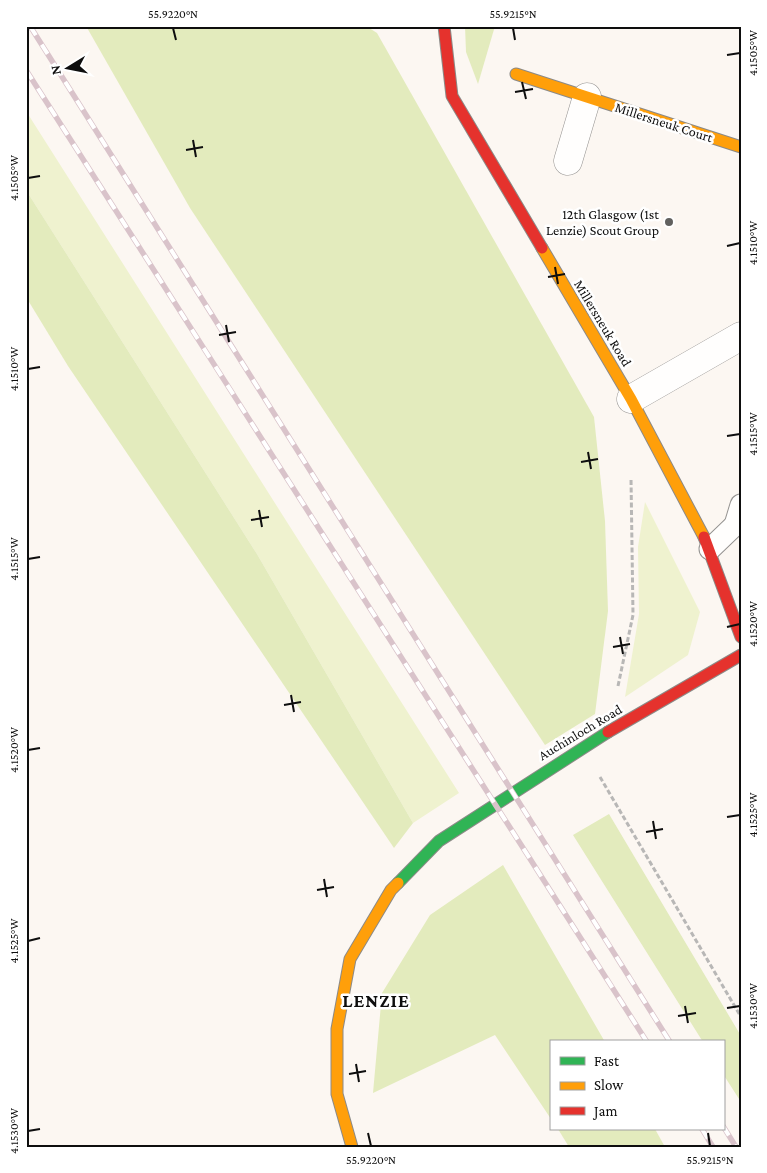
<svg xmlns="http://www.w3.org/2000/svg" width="767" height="1173" font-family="'Crimson Pro',serif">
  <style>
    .green { fill: #eff2cf }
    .forest { fill: #e3ebbd }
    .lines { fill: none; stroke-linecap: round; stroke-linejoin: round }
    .lane-casing { stroke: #959391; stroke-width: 23 }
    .street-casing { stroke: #959391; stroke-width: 29 }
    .fast-casing { stroke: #8c8a87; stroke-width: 13 }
    .slow-casing { stroke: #8c8a87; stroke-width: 13 }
    .jam-casing { stroke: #8c8a87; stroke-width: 13 }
    .path { stroke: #b8b7b6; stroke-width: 3; stroke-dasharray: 5 2.5; stroke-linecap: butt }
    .lane { stroke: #fffefd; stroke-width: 21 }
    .street { stroke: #fffefd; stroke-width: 28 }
    .fast { stroke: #30b455; stroke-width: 11 }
    .slow { stroke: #ff9f0a; stroke-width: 11 }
    .jam { stroke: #e5322d; stroke-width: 11 }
    .rail-casing { stroke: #d9c3ca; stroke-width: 5.5 }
    .rail { stroke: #fff; stroke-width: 4; stroke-dasharray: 11; stroke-linecap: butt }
    .ticks { fill: none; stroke: #0e0e0e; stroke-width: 2 }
    .poi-dot { fill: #61605e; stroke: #fff; stroke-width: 2 }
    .labels { text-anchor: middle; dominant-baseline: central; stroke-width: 5; stroke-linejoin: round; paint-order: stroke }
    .street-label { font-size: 14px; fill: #0e0e0e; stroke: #fff }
    .poi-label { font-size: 14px; fill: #0e0e0e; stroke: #fff; text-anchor: end }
    .district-label { font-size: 19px; font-weight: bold; letter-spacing: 1px; fill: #0e0e0e; stroke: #fff }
    .neatline { fill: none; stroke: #0e0e0e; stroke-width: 2 }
    .ticks-label { font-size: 12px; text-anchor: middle; fill: #0e0e0e }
  </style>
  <rect width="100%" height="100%" fill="#fcf7f2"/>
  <!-- green -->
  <g class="green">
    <polygon points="26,111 459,793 413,823 257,554 26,190"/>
    <polygon points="645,502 700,612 688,655 625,697 639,614 638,547"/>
  </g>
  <!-- forest -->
  <g class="forest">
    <polygon points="86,26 366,26 377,33 594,417 605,521 608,611 595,714 545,745 190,208"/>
    <polygon points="465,26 495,26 478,84 466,52"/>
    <polygon points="26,190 257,554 413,823 394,848 68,366 26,297"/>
    <polygon points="609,814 741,1036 741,1102 723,1074 723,1042 703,1042 573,835"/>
    <polygon points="503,865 605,1042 551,1042 551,1119 495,1035 373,1093 382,993 430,915"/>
    <polygon points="558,1129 655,1129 665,1147 569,1147"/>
  </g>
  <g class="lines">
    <defs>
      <g id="lane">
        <polyline points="735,525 741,505"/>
        <polyline points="710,549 735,525 741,523"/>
      </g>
      <g id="street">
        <polyline points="568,161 587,97"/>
        <polyline points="631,399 741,336"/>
      </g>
      <polyline id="fast" points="398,883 439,841 608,732"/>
      <g id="slow">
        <polyline points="516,74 741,147"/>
        <polyline points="542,248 631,399 704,537"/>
        <polyline points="352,1147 337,1094 337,1029 350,959 391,890 398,883"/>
      </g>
      <g id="jam">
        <polyline points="444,26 452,96 542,248"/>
        <polyline points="704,537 741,637"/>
        <polyline points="608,732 741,655"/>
      </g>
    </defs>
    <!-- lane casing -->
    <use href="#lane" class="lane-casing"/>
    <!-- street casing -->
    <use href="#street" class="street-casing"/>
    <!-- fast casing -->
    <use href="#fast" class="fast-casing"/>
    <!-- slow casing -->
    <use href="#slow" class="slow-casing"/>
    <!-- jam casing -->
    <use href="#jam" class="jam-casing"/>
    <!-- path -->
    <g class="path">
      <polyline points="618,686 633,615 631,478"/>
      <polyline points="600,777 741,1017"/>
    </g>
    <!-- lane -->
    <use href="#lane" class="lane"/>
    <!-- street -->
    <use href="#street" class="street"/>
    <!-- fast -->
    <use href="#fast" class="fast"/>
    <!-- slow -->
    <use href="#slow" class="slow"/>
    <!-- jam -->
    <use href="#jam" class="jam"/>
    <defs>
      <g id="rail">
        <polyline points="30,26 670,1042"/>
        <polyline points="26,70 647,1042"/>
        <polyline points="723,1126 736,1147"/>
        <polyline points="702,1129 713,1147"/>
      </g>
    </defs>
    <!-- rail casing -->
    <use href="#rail" class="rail-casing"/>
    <!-- rail -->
    <use href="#rail" class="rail"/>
  </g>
  <!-- ticks -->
  <path class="ticks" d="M173,28L176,40M513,28L515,40M727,55L740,53M522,82L526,99M515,92L533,89M193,140L196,157M186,150L203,147M28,178L40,176M727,246L740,243M555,267L558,284M548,277L565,274M226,325L229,342M219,335L236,332M28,369L40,367M727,436L740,434M588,452L591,469M581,462L598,459M259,510L262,527M251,520L269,517M28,559L40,557M727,627L740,624M620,637L623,654M613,647L630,644M291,695L294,712M284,705L301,702M28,750L40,748M727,817L740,815M653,821L656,839M646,832L663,829M324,879L327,897M317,890L334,887M28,941L40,938M685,1006L688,1023M727,1008L740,1006M678,1016L696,1013M356,1064L359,1082M349,1074L366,1071M28,1131L40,1129M368,1133L371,1146M708,1133L710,1146"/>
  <!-- markers -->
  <circle class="poi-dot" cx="669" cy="222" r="5"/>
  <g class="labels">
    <!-- street labels -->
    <g class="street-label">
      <text transform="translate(664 122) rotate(18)">Millersneuk Court</text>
      <text transform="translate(603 323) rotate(59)">Millersneuk Road</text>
      <text transform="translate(580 732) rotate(-31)">Auchinloch Road</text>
    </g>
    <!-- poi labels -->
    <g class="poi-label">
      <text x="659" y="214">12th Glasgow (1st<tspan x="659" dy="16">Lenzie) Scout Group</tspan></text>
    </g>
    <!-- district labels -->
    <g class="district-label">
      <text x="376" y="1000">LENZIE</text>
    </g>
  </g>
  <!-- border -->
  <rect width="767" height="1173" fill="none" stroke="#ffffff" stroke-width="55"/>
  <!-- legend -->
  <rect x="550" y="1040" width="175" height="90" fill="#ffffff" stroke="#9f9f9f"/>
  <rect x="560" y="1057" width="25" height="8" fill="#30b455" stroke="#9f9f9f"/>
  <text x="594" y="1066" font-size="15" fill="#0e0e0e">Fast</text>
  <rect x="560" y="1082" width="25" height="8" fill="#ff9f0a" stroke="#9f9f9f"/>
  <text x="594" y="1090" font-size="15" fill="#0e0e0e">Slow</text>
  <rect x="560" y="1107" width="25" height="8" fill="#e5322d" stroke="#9f9f9f"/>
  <text x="594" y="1116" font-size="15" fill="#0e0e0e">Jam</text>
  <!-- north arrow -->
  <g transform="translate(68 68) rotate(260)" stroke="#ffffff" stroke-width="4" paint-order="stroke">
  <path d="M0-4L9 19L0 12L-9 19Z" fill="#0e0e0e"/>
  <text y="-8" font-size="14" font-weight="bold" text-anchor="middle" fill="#0e0e0e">N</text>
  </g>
  <rect x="28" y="28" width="712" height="1118" class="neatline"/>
  <g class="ticks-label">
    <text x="173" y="18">55.9220°N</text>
    <text x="513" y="18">55.9215°N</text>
    <text transform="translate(753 53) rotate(-90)" y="4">4.1505°W</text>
    <text transform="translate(14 178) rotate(-90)" y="4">4.1505°W</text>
    <text transform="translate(753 243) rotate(-90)" y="4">4.1510°W</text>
    <text transform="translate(14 369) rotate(-90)" y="4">4.1510°W</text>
    <text transform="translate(753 434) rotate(-90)" y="4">4.1515°W</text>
    <text transform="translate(14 559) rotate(-90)" y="4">4.1515°W</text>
    <text transform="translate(753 624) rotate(-90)" y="4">4.1520°W</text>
    <text transform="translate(14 750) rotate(-90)" y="4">4.1520°W</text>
    <text transform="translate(753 815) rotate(-90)" y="4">4.1525°W</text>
    <text transform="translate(14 941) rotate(-90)" y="4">4.1525°W</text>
    <text transform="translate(753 1006) rotate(-90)" y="4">4.1530°W</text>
    <text transform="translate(14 1131) rotate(-90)" y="4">4.1530°W</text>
    <text x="371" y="1164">55.9220°N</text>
    <text x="710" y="1164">55.9215°N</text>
  </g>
</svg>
